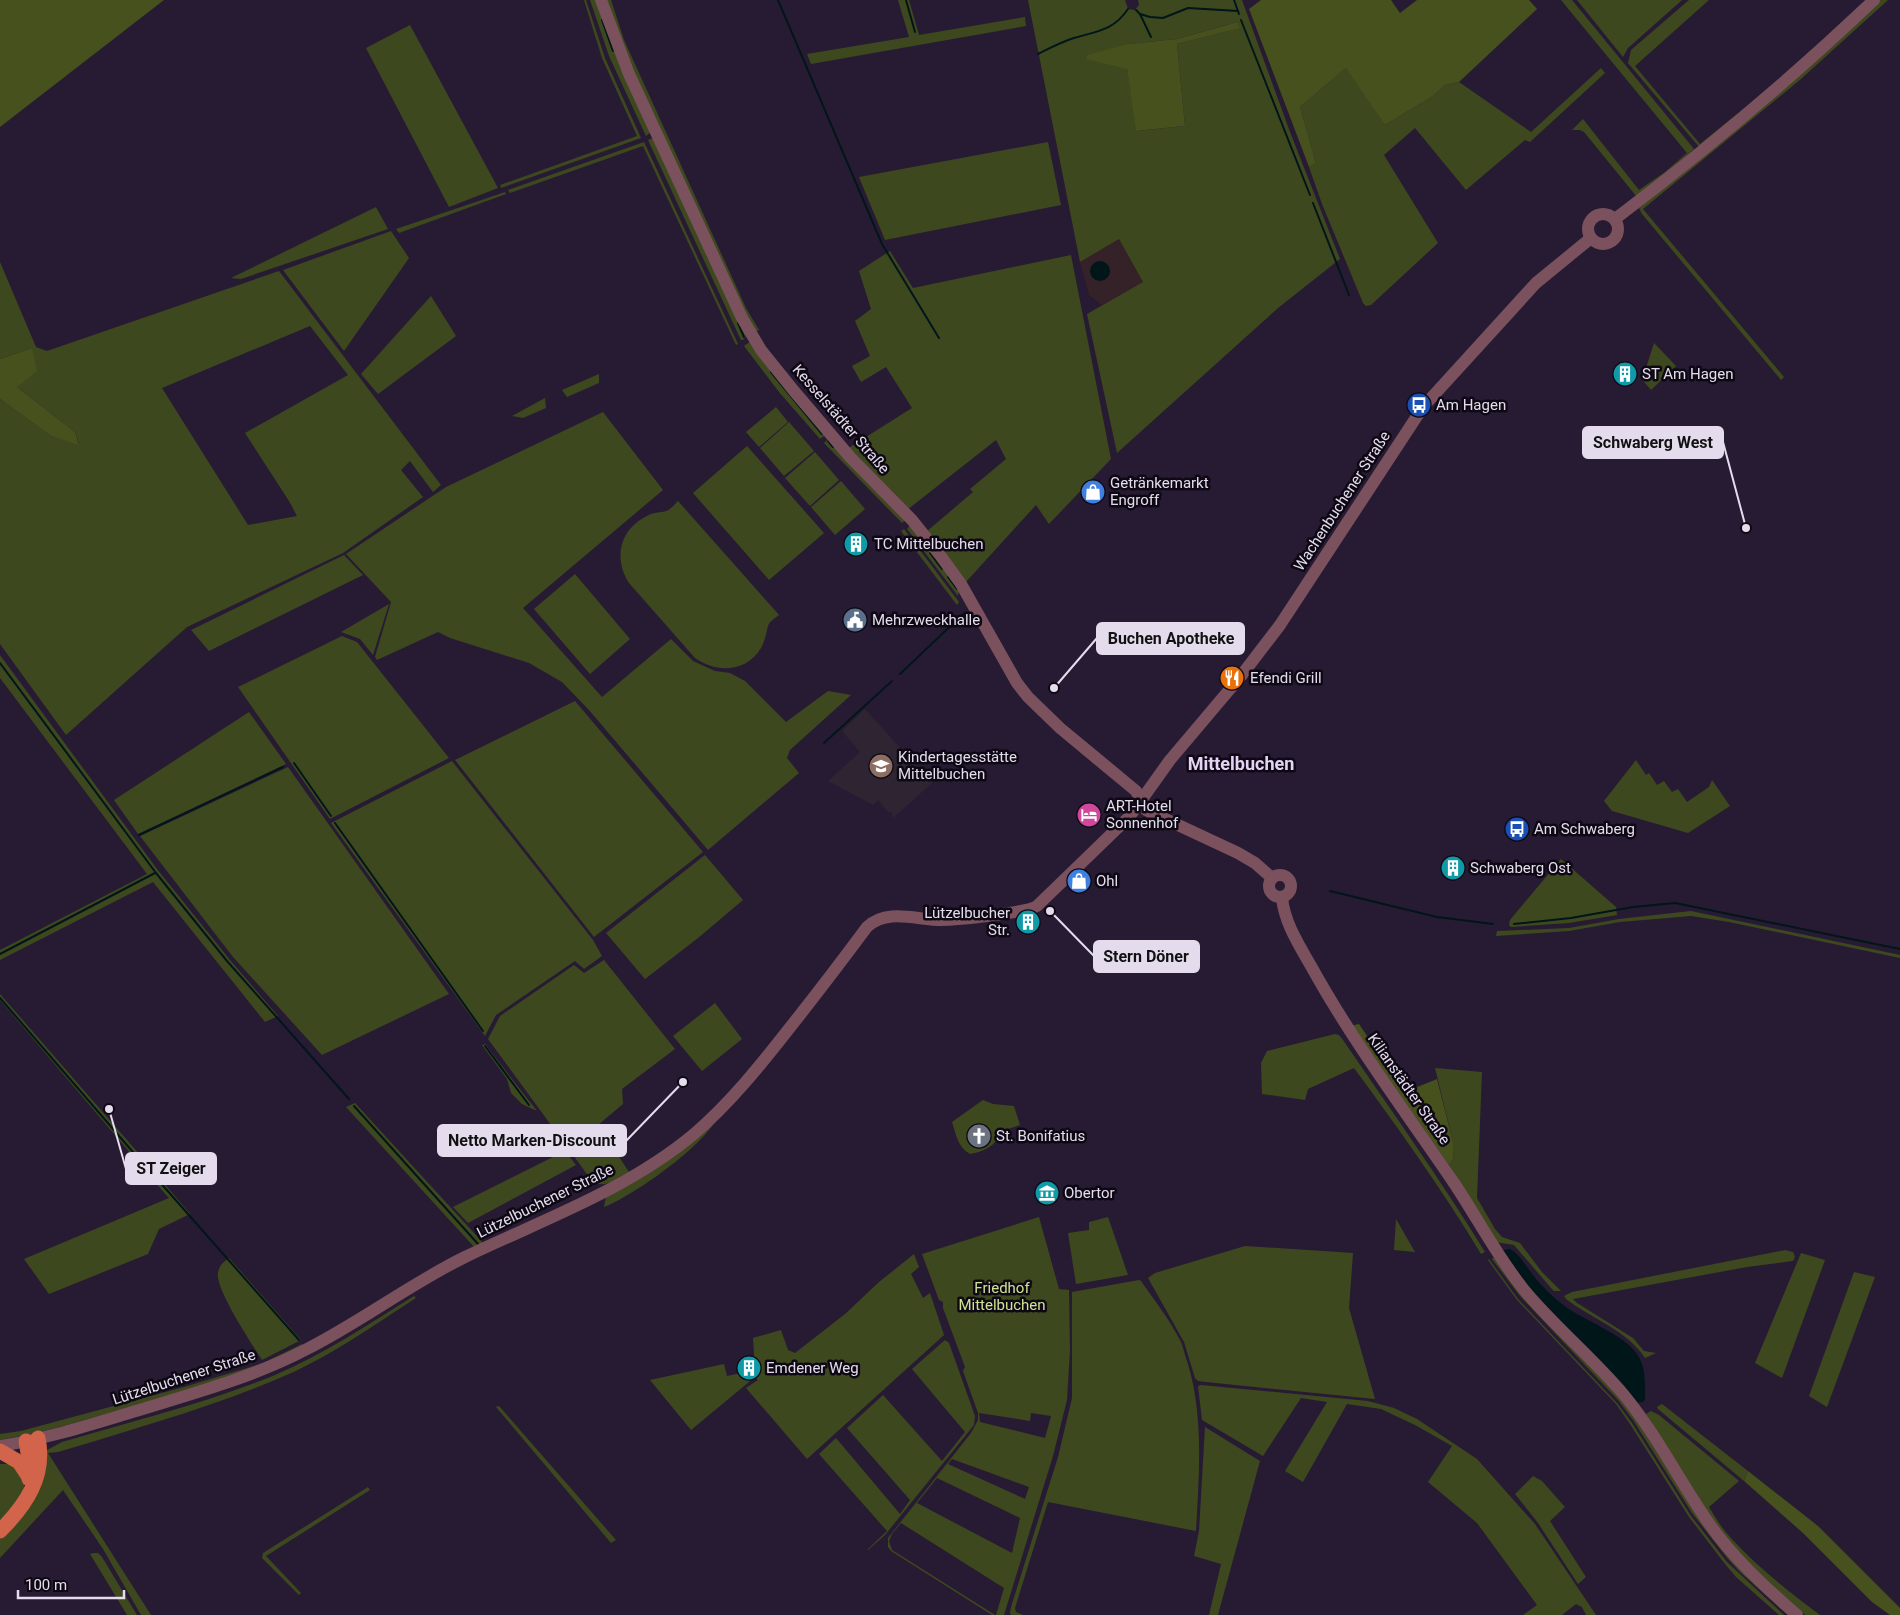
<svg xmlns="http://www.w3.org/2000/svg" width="1900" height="1615" font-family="Roboto,sans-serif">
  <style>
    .industrial { fill: #352228 }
    .education { fill: #2e2432 }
    .green { fill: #3e481e; fill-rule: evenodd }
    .forest { fill: #46511d }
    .water { fill: #011619 }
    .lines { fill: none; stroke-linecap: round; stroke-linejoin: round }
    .stream { stroke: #011619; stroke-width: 2 }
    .secondary { stroke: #7a515c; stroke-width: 12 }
    .highway { stroke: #d1644a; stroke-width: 15 }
    .labels { text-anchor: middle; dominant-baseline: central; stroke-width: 5; stroke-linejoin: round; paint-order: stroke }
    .poi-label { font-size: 15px; fill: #e4dced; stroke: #0d0813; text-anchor: start }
    .street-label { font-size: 15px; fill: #e4dced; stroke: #0d0813 }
    .park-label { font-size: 15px; fill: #cee292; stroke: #0d0813 }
    .quarter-label { font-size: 18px; font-weight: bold; fill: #e3d4f5; stroke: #0d0813 }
    .leader { fill: none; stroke: #e4dced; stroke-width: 2 }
    .callout-dot { fill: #e4dced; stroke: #0d0813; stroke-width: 2 }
    .callout { fill: #e4dced; stroke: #e4dced; stroke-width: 2 }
    .callout-label { font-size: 16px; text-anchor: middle; font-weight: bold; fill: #111 }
  </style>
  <rect width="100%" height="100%" fill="#271b33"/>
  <!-- industrial -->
  <polygon class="industrial" points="1119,239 1143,282 1102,305 1089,295 1080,262"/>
  <!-- education -->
  <polygon class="education" points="865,709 932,783 893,818 892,812 888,812 878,800 873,805 828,781 860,752 842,731"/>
  <!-- green -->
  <g class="green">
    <polygon points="584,0 586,0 605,58 641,138 501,188 500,185 637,136 602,58"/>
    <polygon points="590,0 597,0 652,131 646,136 609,56"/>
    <polygon points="604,0 611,0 624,40 746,308 759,330 753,333 624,56"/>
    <polygon points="898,0 909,0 919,35 1025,17 1026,26 811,64 807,54 909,37"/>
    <path d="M1028,0H1125L1128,9L1135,10L1139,5L1138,0H1242L1290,132L1340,259L1278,308L1117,453L1087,314L1143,282L1119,239L1080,262ZM1237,22L1239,28L1177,44L1185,126L1137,131L1127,69L1128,44L1177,39Z"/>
    <polygon points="1561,0 1572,0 1694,149 1637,197 1584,132 1580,130 1572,130 1583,119 1639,190 1665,172 1687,153"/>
    <polygon points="1577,0 1682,0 1628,48 1623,57"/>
    <polygon points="1689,0 1709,0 1635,66 1700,144 1780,79 1866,0 1870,0 1782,81 1700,148 1628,63 1631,50"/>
    <polygon points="1879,0 1888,0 1801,79 1643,209 1784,377 1781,380 1642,214 1639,208"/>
    <polygon points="410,25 498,188 449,207 366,48"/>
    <polygon points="1347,67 1385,125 1433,96 1445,85 1459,82 1531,132 1601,68 1605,73 1530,142 1525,140 1466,190 1415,128 1384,155 1438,243 1371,305 1366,306 1363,303 1322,204 1309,167 1316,163 1300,107"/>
    <polygon points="655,137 747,335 743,340 741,340 648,140"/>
    <polygon points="644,142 738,344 736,345 643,146 510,193 508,190"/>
    <polygon points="1048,142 1061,205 885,240 859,177"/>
    <polygon points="505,192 506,194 399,233 396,229"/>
    <polygon points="376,207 388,229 241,279 231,278"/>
    <polygon points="391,231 409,258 344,351 283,270"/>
    <polygon points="890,251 913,288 1071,255 1111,459 1049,524 1036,505 965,583 926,532 973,492 970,489 1006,459 996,440 907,510 847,449 912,408 886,367 861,382 852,366 870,356 855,321 871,309 859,271"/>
    <path d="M0,262L36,347L47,351L279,271L441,485L433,492L410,461L401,470L423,497L343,553L187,627L66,735L0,644V399L51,436L79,444L75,432L17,387L32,348L0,359ZM310,326L348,375L245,433L289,501L297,516L248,525L162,388Z"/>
    <polygon points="431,296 456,336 378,394 361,374"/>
    <polygon points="751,341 825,435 820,439 779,392 744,346"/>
    <polygon points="1654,343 1676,366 1651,390 1640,377 1646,368"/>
    <polygon points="599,374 599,383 567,397 562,390"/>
    <polygon points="545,398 546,408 523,418 512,416"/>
    <polygon points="776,407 788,422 759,447 746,432"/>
    <polygon points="603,412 663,490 523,608 602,697 671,639 693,661 715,671 730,673 745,681 786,722 828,691 851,695 790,750 787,758 799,773 708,850 589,710 562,682 529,663 450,638 438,632 377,660 375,657 391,602 346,554 446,487"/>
    <polygon points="789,422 814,451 784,476 760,448"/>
    <polygon points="829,438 907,519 902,523 824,443"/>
    <polygon points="747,446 824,533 769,580 693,493"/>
    <polygon points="815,452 839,480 810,506 785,478"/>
    <polygon points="841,481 865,509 835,535 811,507"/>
    <path d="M678,501L779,615C775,618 769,622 768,626C766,634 765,641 761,648C746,673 716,673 695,658L629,583C613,558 620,529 647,516C653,512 659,513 666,511C670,510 675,504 678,501Z"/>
    <polygon points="911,524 959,590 958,596 907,529"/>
    <polygon points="904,529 959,602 957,605 901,531"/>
    <polygon points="344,555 363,575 209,651 191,630"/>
    <polygon points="575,574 630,639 590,674 534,609"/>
    <polygon points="389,604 373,655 360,639 341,632"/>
    <polygon points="342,636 357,642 449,758 330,819 238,687"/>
    <polygon points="0,655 157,869 230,960 278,1016 265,1022 153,882 0,960 0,950 147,874 0,678"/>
    <polygon points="575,701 703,852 594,937 455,760"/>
    <polygon points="249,712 286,764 138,834 114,800"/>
    <polygon points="1636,760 1646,775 1649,773 1657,785 1664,781 1672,792 1678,789 1687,802 1709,787 1712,780 1730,806 1688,833 1612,811 1604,801"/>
    <polygon points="452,761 593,940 602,956 584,969 575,961 496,1015 485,1036 331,823"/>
    <polygon points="288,767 449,994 322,1055 233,957 140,836"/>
    <polygon points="705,855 743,900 698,938 645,979 606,933"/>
    <polygon points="1561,859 1616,907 1617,915 1569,923 1511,927 1509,925 1510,920"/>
    <polygon points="1691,911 1900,955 1900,958 1729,922 1691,916 1620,922 1569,931 1496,936 1497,931 1569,928 1619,919"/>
    <path d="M604,960L675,1049L622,1089L623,1104L598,1125L629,1172C617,1178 604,1190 592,1181L488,1039L500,1016L574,965L584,973Z"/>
    <polygon points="0,994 153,1170 154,1174 150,1176 0,1000"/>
    <polygon points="715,1003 742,1039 702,1071 673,1036"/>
    <path d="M1335,1034L1339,1035L1343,1040C1391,1110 1440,1179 1485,1252L1481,1254C1442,1189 1398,1128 1354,1068L1308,1089L1305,1100L1262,1094L1261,1063L1267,1051Z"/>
    <polygon points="485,1044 537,1111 522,1104 511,1093 507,1079 482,1045"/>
    <polygon points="1435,1068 1482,1072 1477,1198 1495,1229 1502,1237 1520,1243 1542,1272 1561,1291 1554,1291 1551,1288 1514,1245 1495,1242 1449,1165 1453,1159 1454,1146"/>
    <path d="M983,1100L993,1104L1014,1106L1020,1125L1002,1131C997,1145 984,1152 970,1154C958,1147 956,1135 952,1122Z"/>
    <polygon points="355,1103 484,1244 476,1249 346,1107"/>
    <path d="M717,1119C700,1148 636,1194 604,1207L606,1196Z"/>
    <polygon points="565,1151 576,1165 468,1223 453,1207"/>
    <polygon points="157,1178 162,1181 190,1214 159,1229 148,1254 49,1294 24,1259 169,1198 153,1180"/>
    <path d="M1039,1217L1059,1289L1069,1290L1070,1350L1067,1400L1053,1456L1004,1615H996L1004,1588L901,1523L892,1534L889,1541L892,1550L995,1615H992L891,1551L888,1547V1538L971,1433L978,1420V1413L963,1371L965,1367L943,1308V1302L939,1300L922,1254ZM979,1413L1030,1421L1031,1413L1051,1416L1045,1438L980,1422ZM952,1459L1029,1487L1025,1499L948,1464ZM937,1478L1020,1518L1012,1553L917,1503Z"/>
    <polygon points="1108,1217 1128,1275 1076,1284 1068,1233 1089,1230 1089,1222"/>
    <polygon points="1396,1219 1415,1252 1394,1250"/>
    <polygon points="1245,1246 1353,1253 1349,1308 1375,1399 1206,1382 1198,1381 1195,1378 1184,1342 1148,1278 1155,1273"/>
    <path d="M1785,1250L1793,1252L1795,1257L1793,1261L1747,1267L1573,1299L1577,1303L1633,1338L1644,1351L1656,1353L1645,1358C1628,1331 1591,1318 1566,1299L1564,1296L1572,1292Z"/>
    <polygon points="1801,1253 1825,1260 1782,1378 1755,1363"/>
    <polygon points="914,1254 919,1267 911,1274 923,1298 930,1293 944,1335 807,1459 746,1388 758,1380 755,1377 691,1430 650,1380 724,1364 727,1376 755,1370 753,1338 781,1330 788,1350 795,1353 845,1314 879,1282"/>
    <polygon points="1495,1256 1603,1378 1635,1418 1694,1510 1788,1615 1740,1572 1728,1559 1692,1513 1633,1420 1618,1400 1520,1296 1492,1259"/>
    <path d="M229,1258L301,1340L262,1360C252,1344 215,1289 218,1273C219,1266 223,1262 229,1258Z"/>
    <polygon points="1489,1259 1518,1299 1617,1403 1632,1423 1691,1516 1727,1562 1784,1615 1779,1615 1736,1577 1725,1564 1689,1517 1630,1424 1616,1404 1517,1300 1488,1260"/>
    <polygon points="1854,1272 1875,1277 1827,1407 1809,1396"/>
    <path d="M1139,1280L1141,1281C1155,1301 1170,1320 1181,1342C1184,1349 1185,1357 1188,1364C1204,1418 1199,1475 1196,1531L1048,1502L1015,1608L1016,1612L1023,1615H1011L1010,1613L1011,1607L1058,1457L1072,1398V1292Z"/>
    <path d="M414,1296L416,1298C371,1327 325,1360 275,1380C205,1409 130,1430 58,1452L48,1453L151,1615H141L103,1549L63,1490L0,1558V1537L43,1452L62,1442C133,1421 207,1403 275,1375C324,1354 369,1324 414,1296Z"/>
    <polygon points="945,1340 949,1343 975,1416 974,1425 885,1535 868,1550 867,1550 887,1531 819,1454 836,1438 900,1514 910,1500 847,1428 883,1395 942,1461 965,1432 912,1369"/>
    <path d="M302,1344L303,1347C250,1374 191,1391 134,1406C89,1419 45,1432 0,1440V1434L21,1431L184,1387L263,1363Z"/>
    <polygon points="1201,1385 1368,1401 1394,1408 1417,1419 1477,1459 1535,1524 1596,1615 1586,1615 1582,1607 1576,1604 1562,1615 1523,1615 1537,1605 1477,1523 1428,1482 1452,1446 1415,1425 1381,1409 1347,1404 1303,1482 1285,1471 1327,1402 1301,1398 1263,1456 1202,1420 1198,1386"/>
    <polygon points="1662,1404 1748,1471 1744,1481 1658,1409 1657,1407"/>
    <polygon points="498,1406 500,1407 616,1540 611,1543 496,1407"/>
    <path d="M1651,1411L1659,1415L1739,1481L1709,1507C1715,1517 1721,1527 1729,1536C1756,1566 1788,1591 1820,1615H1805L1749,1564L1711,1520L1646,1414Z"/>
    <polygon points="1205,1427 1260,1461 1218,1615 1209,1615 1221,1564 1194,1556 1199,1531"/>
    <path d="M14,1461C17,1468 23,1476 24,1483C27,1494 7,1514 0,1523V1464H8Z"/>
    <polygon points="1533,1476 1542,1481 1565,1507 1550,1521 1586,1577 1578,1584 1538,1523 1515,1494"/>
    <polygon points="368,1487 370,1490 266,1556 301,1593 299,1595 262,1558 263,1553"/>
    <polygon points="94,1553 98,1553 102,1557 137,1615 127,1615 90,1554"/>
  </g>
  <!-- forest -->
  <g class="forest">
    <polygon points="0,0 164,0 0,127"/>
    <polygon points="1261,0 1391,0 1400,13 1417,0 1529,0 1537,9 1459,82 1445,85 1433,96 1385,125 1346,68 1300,107 1316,163 1309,167 1249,9"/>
    <polygon points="1237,22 1240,28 1177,44 1185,126 1136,131 1127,69 1086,59 1087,55 1128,44 1177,39"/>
    <polygon points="32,348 37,371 17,387 75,432 79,445 51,436 0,399 0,359"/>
    <polygon points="1359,1024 1405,1092 1437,1079 1454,1146 1453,1159 1449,1165 1350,1026"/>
    <polygon points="1748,1471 1818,1526 1900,1608 1900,1615 1890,1615 1872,1602 1803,1533 1744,1481"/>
  </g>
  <!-- water -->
  <g class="water">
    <circle cx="1100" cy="271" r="10"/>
    <path d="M1510,1249C1520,1255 1526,1266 1533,1275C1542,1287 1554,1298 1566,1307C1586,1321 1624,1335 1637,1354C1646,1367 1645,1383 1645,1399L1643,1402L1636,1403L1536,1297L1502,1250Z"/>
  </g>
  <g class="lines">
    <!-- stream -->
    <g class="stream">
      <polyline points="778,0 882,244 939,338"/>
      <polyline points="906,0 915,32"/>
      <polyline points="1234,0 1239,14"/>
      <polyline points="1136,10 1140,14 1150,17 1163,18 1188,8 1238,11"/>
      <polyline points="1140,14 1151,37"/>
      <polyline points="602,20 613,51"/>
      <polyline points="1241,20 1310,195"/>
      <path d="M1038,54C1050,48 1061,42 1074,38C1097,31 1113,31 1128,9"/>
      <polyline points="1313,203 1349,295"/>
      <polyline points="738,323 744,337"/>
      <polyline points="771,372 822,434"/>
      <polyline points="828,441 833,447"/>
      <polyline points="930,553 942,569"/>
      <polyline points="948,577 957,589"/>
      <polyline points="0,663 156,873 227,961 349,1099"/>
      <polyline points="900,674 963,614"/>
      <polyline points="824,743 892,681"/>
      <polyline points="294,763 331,816"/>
      <polyline points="335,823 483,1031"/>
      <polyline points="139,835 283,767"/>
      <polyline points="1330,891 1437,917 1493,924"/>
      <polyline points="1514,924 1571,918 1633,907 1675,903 1900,949"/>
      <polyline points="0,954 155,873"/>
      <polyline points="0,998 151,1173"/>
      <polyline points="485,1046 529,1105"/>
      <polyline points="354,1106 478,1244"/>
      <polyline points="158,1180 299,1340"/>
    </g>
    <!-- secondary -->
    <g class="secondary">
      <polyline points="601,0 629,74 742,318 761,350 794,391 850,457 912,520 940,555 961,584 1017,683 1028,697 1060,728 1136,791 1146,810 1238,853 1255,863 1272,878"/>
      <circle cx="1603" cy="229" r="15"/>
      <path d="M1615,219C1705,151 1792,78 1874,0"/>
      <circle cx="1280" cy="886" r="11"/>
      <path d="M1282,897C1284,922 1299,945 1311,966C1353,1042 1405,1111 1454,1183C1478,1219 1498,1258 1525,1291C1556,1328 1593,1358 1624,1395C1656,1434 1679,1480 1708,1522C1732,1557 1765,1587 1797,1615"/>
      <path d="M0,1446C46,1439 92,1424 136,1411C194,1393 254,1377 307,1349C362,1321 410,1284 465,1257C542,1220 627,1190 694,1134C729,1104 759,1067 788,1030C815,996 841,962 867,927C887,908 917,920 941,920C957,920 1026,913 1037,906L1130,816L1170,760L1241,676L1280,625L1423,407L1536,283L1591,238"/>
    </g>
    <!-- highway -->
    <g class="highway">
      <polyline points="26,1441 30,1465 29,1479"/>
      <polyline points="0,1451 19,1462 29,1477"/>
      <path d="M0,1531C26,1505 46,1476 38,1438"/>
    </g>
  </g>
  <!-- icons -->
  <defs>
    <symbol id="building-disc" viewBox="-11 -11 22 22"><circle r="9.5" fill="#0f9aa8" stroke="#0d0813"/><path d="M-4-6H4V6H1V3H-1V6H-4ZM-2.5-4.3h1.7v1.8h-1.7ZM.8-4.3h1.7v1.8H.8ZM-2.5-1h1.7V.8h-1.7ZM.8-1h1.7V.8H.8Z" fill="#fff"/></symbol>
    <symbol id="bus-disc" viewBox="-11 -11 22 22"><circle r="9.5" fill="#1a4fb4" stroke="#0d0813"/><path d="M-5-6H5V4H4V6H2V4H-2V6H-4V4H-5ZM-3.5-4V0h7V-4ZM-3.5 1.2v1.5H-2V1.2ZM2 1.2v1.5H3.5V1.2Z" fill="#fff"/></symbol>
    <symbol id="shop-disc" viewBox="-11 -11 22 22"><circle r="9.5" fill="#3f7fe0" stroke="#0d0813"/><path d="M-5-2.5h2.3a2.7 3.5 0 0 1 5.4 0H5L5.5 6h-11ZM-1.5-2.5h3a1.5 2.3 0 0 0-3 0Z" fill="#fff"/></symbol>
    <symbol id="civic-disc" viewBox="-11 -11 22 22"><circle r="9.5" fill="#5c6f8a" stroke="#0d0813"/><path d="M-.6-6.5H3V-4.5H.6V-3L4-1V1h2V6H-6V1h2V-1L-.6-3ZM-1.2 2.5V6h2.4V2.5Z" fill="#fff"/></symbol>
    <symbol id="restaurant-disc" viewBox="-11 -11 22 22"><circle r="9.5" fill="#e8710a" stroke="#0d0813"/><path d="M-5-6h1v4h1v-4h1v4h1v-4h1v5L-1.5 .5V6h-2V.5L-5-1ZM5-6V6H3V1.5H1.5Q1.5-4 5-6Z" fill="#fff"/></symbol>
    <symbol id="school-disc" viewBox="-11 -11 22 22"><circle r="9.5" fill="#8d6e63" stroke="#0d0813"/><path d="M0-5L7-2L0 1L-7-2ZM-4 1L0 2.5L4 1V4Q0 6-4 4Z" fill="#fff"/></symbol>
    <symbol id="hotel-disc" viewBox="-11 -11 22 22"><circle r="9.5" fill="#d1479c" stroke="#0d0813"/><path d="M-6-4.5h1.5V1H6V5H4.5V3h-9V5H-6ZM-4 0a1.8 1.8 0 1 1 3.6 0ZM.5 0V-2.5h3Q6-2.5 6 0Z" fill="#fff"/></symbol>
    <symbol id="church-disc" viewBox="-11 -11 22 22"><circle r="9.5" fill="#6b7280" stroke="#0d0813"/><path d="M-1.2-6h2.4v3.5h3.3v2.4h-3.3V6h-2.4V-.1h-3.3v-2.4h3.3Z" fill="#fff"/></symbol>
    <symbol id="museum-disc" viewBox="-11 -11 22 22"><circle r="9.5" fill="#0f9aa8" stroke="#0d0813"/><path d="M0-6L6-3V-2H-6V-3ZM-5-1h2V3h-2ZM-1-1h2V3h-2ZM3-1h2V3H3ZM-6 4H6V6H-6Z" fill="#fff"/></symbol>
  </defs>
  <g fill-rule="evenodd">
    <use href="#building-disc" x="1611" y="360" width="28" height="28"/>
    <use href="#bus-disc" x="1405" y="391" width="28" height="28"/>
    <use href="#shop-disc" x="1079" y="478" width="28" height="28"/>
    <use href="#building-disc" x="842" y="530" width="28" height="28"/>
    <use href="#civic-disc" x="841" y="606" width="28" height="28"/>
    <use href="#restaurant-disc" x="1218" y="664" width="28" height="28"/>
    <use href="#school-disc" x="867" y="752" width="28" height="28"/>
    <use href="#hotel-disc" x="1075" y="801" width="28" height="28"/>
    <use href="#bus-disc" x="1503" y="815" width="28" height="28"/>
    <use href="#building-disc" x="1439" y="854" width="28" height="28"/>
    <use href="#shop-disc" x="1065" y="867" width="28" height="28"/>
    <use href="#building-disc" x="1014" y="908" width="28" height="28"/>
    <use href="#church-disc" x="965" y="1122" width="28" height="28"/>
    <use href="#museum-disc" x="1033" y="1179" width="28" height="28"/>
    <use href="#building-disc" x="735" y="1354" width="28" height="28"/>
  </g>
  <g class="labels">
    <!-- poi labels -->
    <g class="poi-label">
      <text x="1642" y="374">ST Am Hagen</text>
      <text x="1436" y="405">Am Hagen</text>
      <text x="1110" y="483">Getränkemarkt<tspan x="1110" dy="17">Engroff</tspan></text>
      <text x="874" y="544">TC Mittelbuchen</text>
      <text x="872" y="620">Mehrzweckhalle</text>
      <text x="1250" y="678">Efendi Grill</text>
      <text x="898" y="757">Kindertagesstätte<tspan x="898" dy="17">Mittelbuchen</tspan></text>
      <text x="1106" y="806">ART-Hotel<tspan x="1106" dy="17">Sonnenhof</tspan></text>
      <text x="1534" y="829">Am Schwaberg</text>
      <text x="1470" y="868">Schwaberg Ost</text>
      <text x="1096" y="881">Ohl</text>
      <text x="1010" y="913" text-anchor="end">Lützelbucher<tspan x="1010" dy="17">Str.</tspan></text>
      <text x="996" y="1136">St. Bonifatius</text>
      <text x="1064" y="1193">Obertor</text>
      <text x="766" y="1368">Emdener Weg</text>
    </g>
    <!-- street labels -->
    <g class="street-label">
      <text transform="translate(841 419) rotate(49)">Kesselstädter Straße</text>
      <text transform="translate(1342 501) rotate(-57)">Wachenbuchener Straße</text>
      <text transform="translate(1409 1089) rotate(55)">Kilianstädter Straße</text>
      <text transform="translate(545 1201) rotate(-26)">Lützelbuchener Straße</text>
      <text transform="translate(184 1377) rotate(-18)">Lützelbuchener Straße</text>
    </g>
    <!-- park labels -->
    <g class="park-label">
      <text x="1002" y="1288">Friedhof<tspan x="1002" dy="17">Mittelbuchen</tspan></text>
    </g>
    <!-- quarter labels -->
    <g class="quarter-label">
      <text x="1241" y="763">Mittelbuchen</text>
    </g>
  </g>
  <!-- callouts -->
  <path class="leader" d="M1746 528L1723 442M1054 688L1097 638M1050 911L1094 956M683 1082L626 1141M109 1109L126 1169"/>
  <g class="callout-dot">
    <circle cx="1746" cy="528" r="5"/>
    <circle cx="1054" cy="688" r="5"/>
    <circle cx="1050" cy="911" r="5"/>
    <circle cx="683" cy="1082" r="5"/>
    <circle cx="109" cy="1109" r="5"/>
  </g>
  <g class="callout">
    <rect x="1583" y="427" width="140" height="31" rx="5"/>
    <rect x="1097" y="623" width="147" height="31" rx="5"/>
    <rect x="1094" y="941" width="105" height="31" rx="5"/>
    <rect x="438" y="1125" width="188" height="31" rx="5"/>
    <rect x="126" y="1153" width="90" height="31" rx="5"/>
  </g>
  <g class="callout-label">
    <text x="1653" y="448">Schwaberg West</text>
    <text x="1171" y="644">Buchen Apotheke</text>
    <text x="1146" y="962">Stern Döner</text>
    <text x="532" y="1146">Netto Marken-Discount</text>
    <text x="171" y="1174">ST Zeiger</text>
  </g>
  <!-- scale -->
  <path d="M18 1590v8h106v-8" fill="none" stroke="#e4dced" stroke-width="2.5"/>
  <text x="25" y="1590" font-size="15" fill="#e4dced" stroke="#0d0813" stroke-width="4" paint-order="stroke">100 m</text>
</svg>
